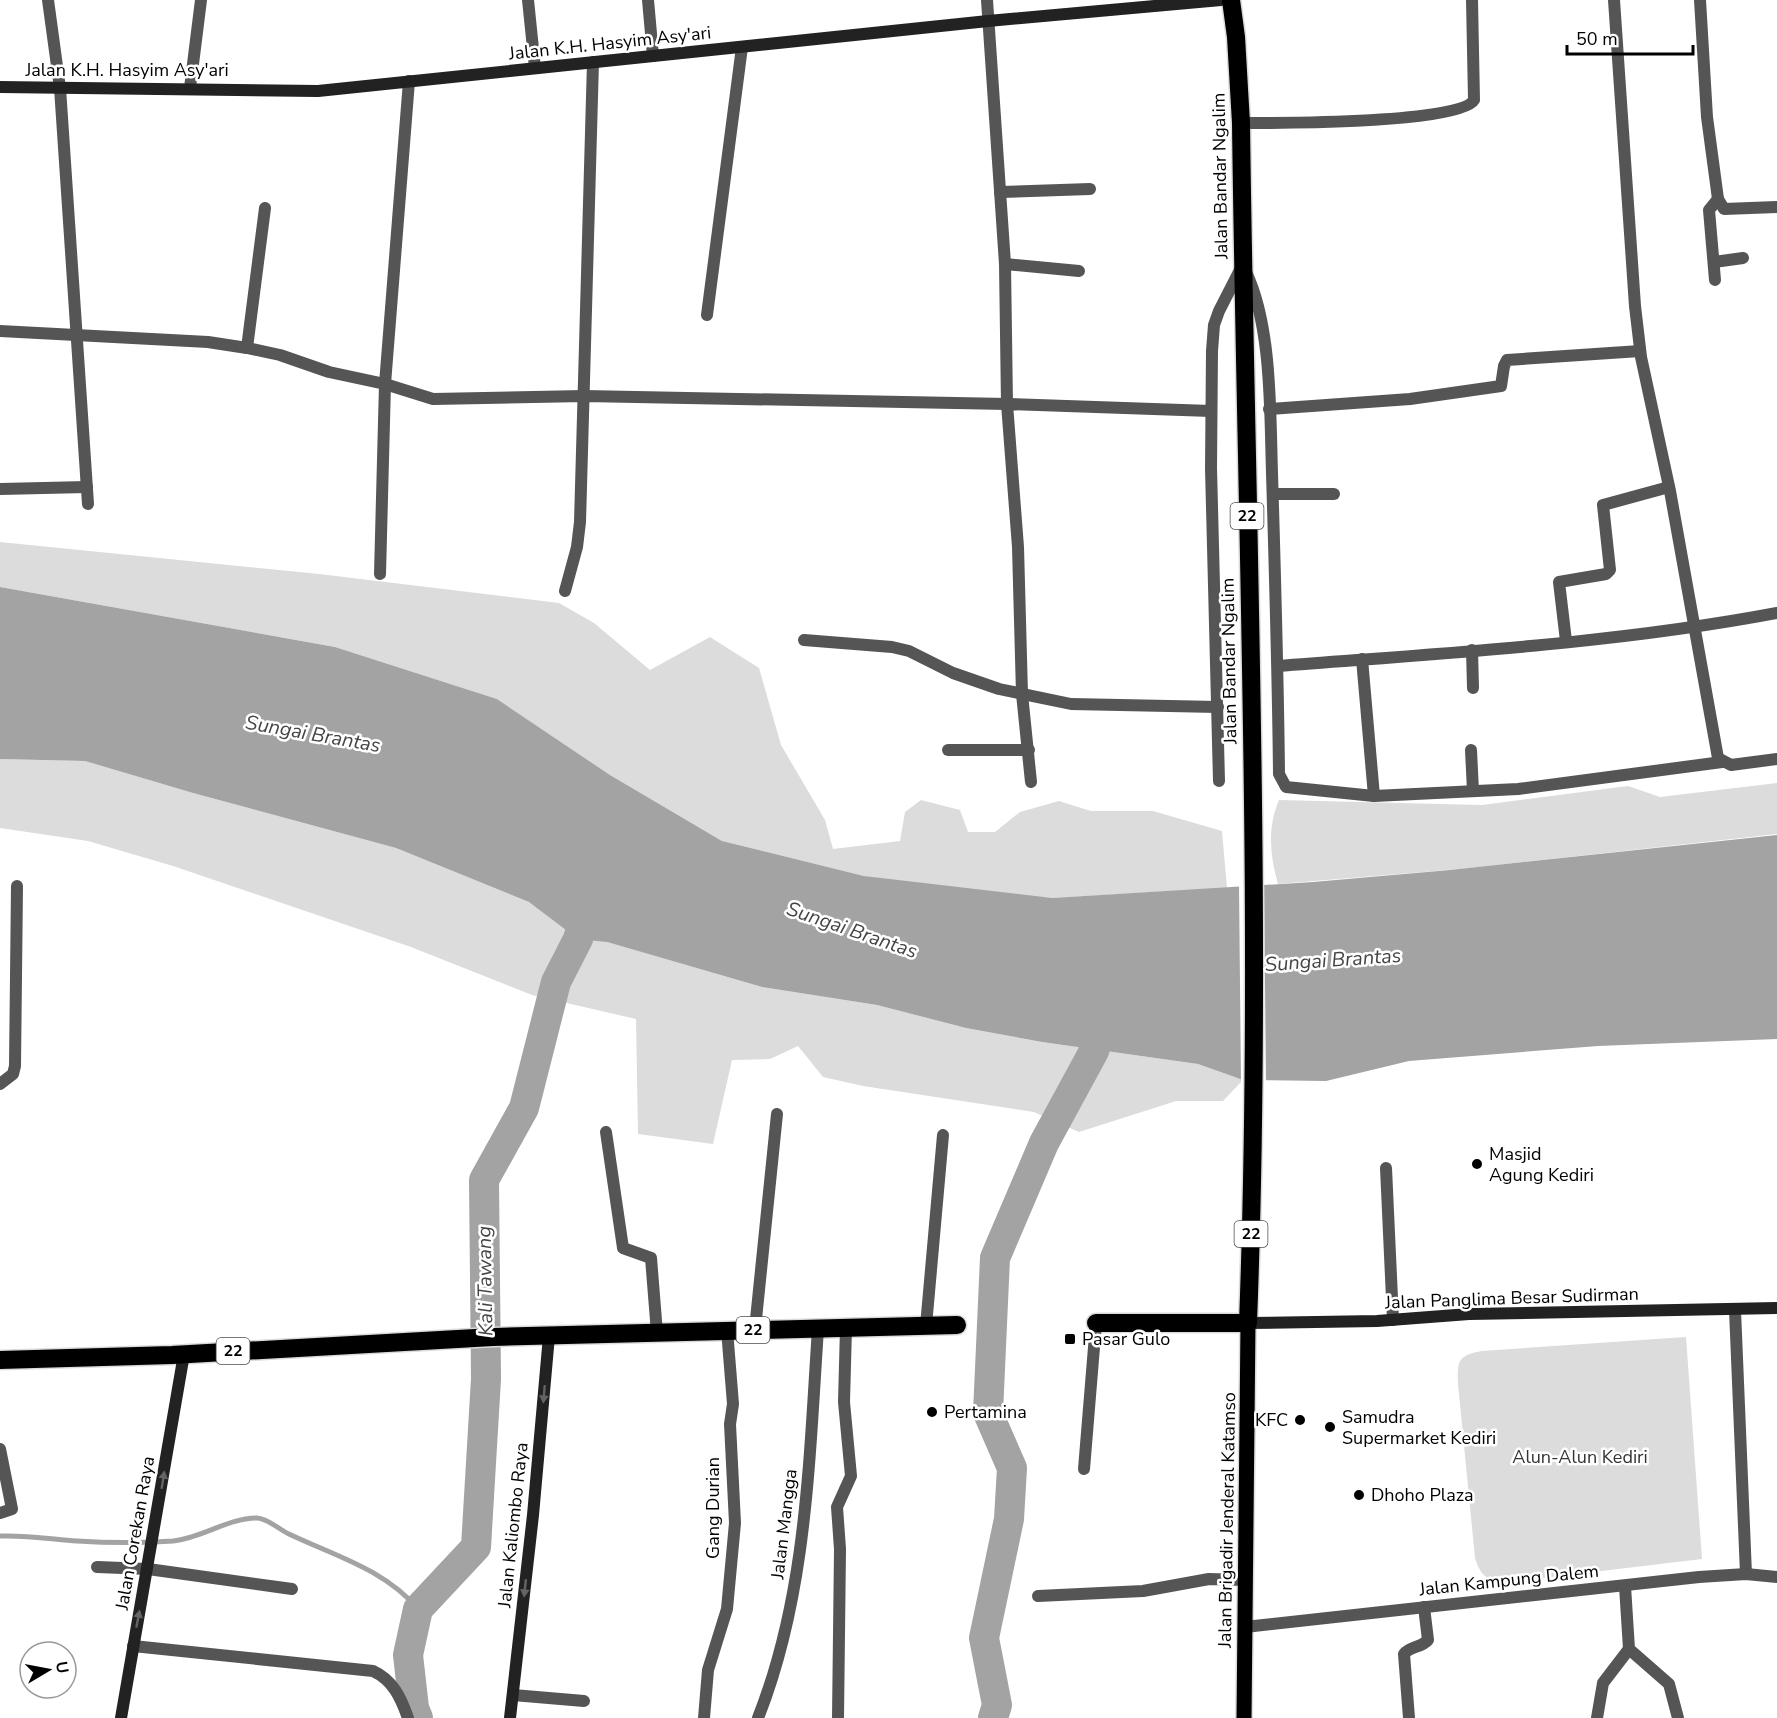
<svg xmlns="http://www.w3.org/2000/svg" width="1777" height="1718" font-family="'Nunito Sans',sans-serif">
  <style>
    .green { fill: #dcdcdc }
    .water { fill: #a3a3a3 }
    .pier { fill: #fff }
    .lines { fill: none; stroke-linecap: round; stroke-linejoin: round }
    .stream { stroke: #a3a3a3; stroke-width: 5 }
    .river { stroke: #a3a3a3; stroke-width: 30 }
    .primary-casing { stroke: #dbdbdb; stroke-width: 18 }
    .highway-casing { stroke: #dbdbdb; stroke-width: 21 }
    .street { stroke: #555; stroke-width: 12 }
    .secondary { stroke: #222; stroke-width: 12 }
    .primary { stroke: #000; stroke-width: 15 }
    .highway { stroke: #000; stroke-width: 18 }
    .oneway { fill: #646464 }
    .poi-dot { fill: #000; stroke: #fff; stroke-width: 2 }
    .labels { text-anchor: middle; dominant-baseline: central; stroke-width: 5; stroke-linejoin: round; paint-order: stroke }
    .shield { fill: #fff; stroke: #4c4c4c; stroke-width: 1.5 }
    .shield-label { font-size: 16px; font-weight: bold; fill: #000 }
    .street-label { font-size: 18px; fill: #000; stroke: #fff }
    .poi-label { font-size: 18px; fill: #000; stroke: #fff; text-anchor: start }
    .park-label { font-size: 18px; fill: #333; stroke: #fff }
    .water-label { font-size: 20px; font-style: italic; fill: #444; stroke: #fff }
  </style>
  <rect width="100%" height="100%" fill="#fff"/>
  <!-- green -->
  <g class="green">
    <polygon points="0,542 319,574 559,603 594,623 650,670 710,637 759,668 781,745 825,820 833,849 900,841 905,812 921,800 960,810 968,832 995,832 1020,812 1059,801 1091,811 1153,811 1222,831 1227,888 1052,898 987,893 864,876 722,841 610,775 497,699 335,647 0,587"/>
    <polygon points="0,759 85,761 193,793 396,848 529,902 607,942 762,987 877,1005 966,1028 1042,1042 1198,1064 1243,1080 1223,1101 1176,1101 1079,1132 1034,1112 863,1086 823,1077 798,1046 770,1059 732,1060 713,1144 638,1134 636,1019 532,995 411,947 173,866 88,841 0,828"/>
    <path d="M1777,783V834L1460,869L1278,884C1270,856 1267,828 1279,800L1482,805L1628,786L1660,797Z"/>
    <path d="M1686,1337L1702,1559L1501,1583C1485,1579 1480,1574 1475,1558L1458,1384C1457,1361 1458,1355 1482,1351Z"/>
  </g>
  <!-- water -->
  <polygon class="water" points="0,587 335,647 497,699 610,775 722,841 864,876 1052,898 1313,882 1450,870 1777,835 1777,1039 1598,1046 1409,1061 1326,1081 1243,1080 1198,1064 1042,1042 966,1028 877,1005 762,987 607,942 578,939 529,902 396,848 193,793 85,761 0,759"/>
  <!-- pier -->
  <polygon class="pier" points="1264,882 1266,1084 1243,1083 1241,1083 1239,884"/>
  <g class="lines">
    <!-- stream -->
    <path class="stream" d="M0,1536C26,1535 51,1539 77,1541C109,1543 142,1543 173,1541C202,1538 228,1518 257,1518C267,1518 280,1530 289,1534C335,1556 384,1569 418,1609"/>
    <!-- river -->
    <g class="river">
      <polyline points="418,1718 414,1708 408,1655 418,1609 476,1547 486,1379 484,1180 524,1108 556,982 578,939 589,901"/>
      <polyline points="993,1718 997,1705 984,1638 1009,1519 1012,1468 988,1413 995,1258 1044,1143 1094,1051 1107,1012"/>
    </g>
    <defs>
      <polyline id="primary" points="1244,1718 1248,1323"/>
      <g id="highway">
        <path d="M1096,1323H1248C1263,923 1246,523 1241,123L1236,37L1231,0"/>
        <polyline points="0,1360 172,1355 493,1337 957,1325"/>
      </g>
    </defs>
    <!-- primary casing -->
    <use href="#primary" class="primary-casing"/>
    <!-- highway casing -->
    <use href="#highway" class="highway-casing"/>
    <!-- street -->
    <g class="street">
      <polyline points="48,0 60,88 88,504"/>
      <polyline points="528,0 535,68"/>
      <polyline points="648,0 653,56"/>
      <polyline points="1614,0 1635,306 1641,357 1670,491 1718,758 1731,765 1777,759"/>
      <polyline points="1700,0 1707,117 1718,199 1724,209 1777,207"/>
      <polyline points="190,88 201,0"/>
      <path d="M1241,123C1274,123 1461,124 1474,100L1472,0"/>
      <polyline points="1000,192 1090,189"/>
      <polyline points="1714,262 1743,258"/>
      <polyline points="1005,264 1079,271"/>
      <path d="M1246,272C1272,326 1270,413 1272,473C1275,573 1278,673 1279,774L1286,787L1374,796L1518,789L1722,762"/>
      <polyline points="1715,280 1709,210 1718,199"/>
      <polyline points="707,315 742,47"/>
      <polyline points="0,331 208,342 247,348 280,355 329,372 385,384 433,399 584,396 1007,404 1005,264 987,0"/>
      <polyline points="247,348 265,208"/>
      <polyline points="1269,409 1410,399 1501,386 1504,366 1507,360 1640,351"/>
      <polyline points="0,489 87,487"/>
      <polyline points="1273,494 1334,494"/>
      <polyline points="380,574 385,384 409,81"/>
      <polyline points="565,591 577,547 580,522 593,62"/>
      <polyline points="804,640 892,647 909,651 953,673 999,689 1071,704 1218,707"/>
      <polyline points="1566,641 1559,582 1606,574 1610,570 1603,505 1669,487"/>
      <polyline points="1472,650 1473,688"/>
      <polyline points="1362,659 1374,796"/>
      <path d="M1278,666C1444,653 1613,644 1777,613"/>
      <polyline points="948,750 1029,750"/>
      <polyline points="1471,750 1473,791"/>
      <polyline points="1219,781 1211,468 1212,351 1214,325 1219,311 1242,266"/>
      <polyline points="1031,782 1022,694 1018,547 1007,404 1211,411"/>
      <polyline points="0,1084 13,1074 15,1066 17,886"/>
      <polyline points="606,1132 623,1248 651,1258 657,1333"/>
      <polyline points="1386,1168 1393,1320"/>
      <polyline points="1735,1310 1746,1574"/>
      <polyline points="926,1326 943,1135"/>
      <polyline points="755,1329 777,1114"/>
      <polyline points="0,1449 12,1509 0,1513"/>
      <polyline points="1084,1469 1096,1323"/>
      <polyline points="97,1567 148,1569 292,1589"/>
      <polyline points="1625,1586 1629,1649 1669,1684 1678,1718"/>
      <polyline points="1038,1596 1143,1591 1209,1579 1245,1580"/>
      <polyline points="1245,1627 1699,1577 1746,1574 1777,1577"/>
      <path d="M133,1646L373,1671C393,1680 401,1698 408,1718"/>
      <polyline points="513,1695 584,1701"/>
      <polyline points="704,1718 708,1670 727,1609 735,1523 730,1424 733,1404 727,1330"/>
      <path d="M758,1718C807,1594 809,1460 818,1329"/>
      <polyline points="838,1718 840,1549 837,1507 851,1476 844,1402 846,1328"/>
      <path d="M1409,1718L1404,1654C1410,1646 1421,1648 1428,1640L1424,1607"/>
      <polyline points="1597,1718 1603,1683 1629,1649"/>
    </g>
    <!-- secondary -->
    <g class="secondary">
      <polyline points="0,87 318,91 988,21 1221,0"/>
      <polyline points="1248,1323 1377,1321 1469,1314 1777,1308"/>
      <polyline points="121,1718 184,1354"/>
      <polyline points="510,1718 533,1515 549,1336"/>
    </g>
    <!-- primary -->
    <use href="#primary" class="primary"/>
    <!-- highway -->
    <use href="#highway" class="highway"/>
  </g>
  <!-- one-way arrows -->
  <defs><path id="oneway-solid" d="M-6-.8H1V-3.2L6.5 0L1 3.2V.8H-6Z" transform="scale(1.5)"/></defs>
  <g class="oneway">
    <use href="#oneway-solid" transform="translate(544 1394) rotate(95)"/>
    <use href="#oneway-solid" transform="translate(163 1480) rotate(-81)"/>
    <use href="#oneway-solid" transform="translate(525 1588) rotate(96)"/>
    <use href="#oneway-solid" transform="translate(138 1619) rotate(-79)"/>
  </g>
  <!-- markers -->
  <g class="poi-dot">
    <circle cx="1477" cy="1164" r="6"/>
    <rect x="1064" y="1333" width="12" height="12" rx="3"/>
    <circle cx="932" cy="1412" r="6"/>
    <circle cx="1300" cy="1420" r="6"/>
    <circle cx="1330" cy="1427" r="6"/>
    <circle cx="1359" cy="1495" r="6"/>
  </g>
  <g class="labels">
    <!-- shield labels -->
    <g class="shield">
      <rect x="1230.5" y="503" width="33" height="26" rx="4.5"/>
      <rect x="1234.5" y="1221" width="33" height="26" rx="4.5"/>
      <rect x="736.5" y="1317" width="33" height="26" rx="4.5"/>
      <rect x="216.5" y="1338" width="33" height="26" rx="4.5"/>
    </g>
    <g class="shield-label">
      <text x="1247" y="516">22</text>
      <text x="1251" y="1234">22</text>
      <text x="753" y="1330">22</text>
      <text x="233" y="1351">22</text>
    </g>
    <!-- street labels -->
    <g class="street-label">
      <text transform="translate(610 43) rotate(-6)">Jalan K.H. Hasyim Asy'ari</text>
      <text x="127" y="70">Jalan K.H. Hasyim Asy'ari</text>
      <text transform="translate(1220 176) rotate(-91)">Jalan Bandar Ngalim</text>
      <text transform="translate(1229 661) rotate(-91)">Jalan Bandar Ngalim</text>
      <text transform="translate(1512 1298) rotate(-2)">Jalan Panglima Besar Sudirman</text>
      <text transform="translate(713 1508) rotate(-90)">Gang Durian</text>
      <text transform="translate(1227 1520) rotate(-89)">Jalan Brigadir Jenderal Katamso</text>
      <text transform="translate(784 1524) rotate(-83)">Jalan Mangga</text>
      <text transform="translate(513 1525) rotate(-84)">Jalan Kaliombo Raya</text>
      <text transform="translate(135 1533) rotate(-80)">Jalan Corekan Raya</text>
      <text transform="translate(1509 1580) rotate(-6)">Jalan Kampung Dalem</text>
    </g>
    <!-- poi labels -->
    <g class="poi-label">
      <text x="1489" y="1154">Masjid<tspan x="1489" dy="21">Agung Kediri</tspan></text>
      <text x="1082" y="1339">Pasar Gulo</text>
      <text x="944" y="1412">Pertamina</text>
      <text x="1342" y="1417">Samudra<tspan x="1342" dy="21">Supermarket Kediri</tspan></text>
      <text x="1288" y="1420" text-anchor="end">KFC</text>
      <text x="1371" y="1495">Dhoho Plaza</text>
    </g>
    <!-- park labels -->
    <g class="park-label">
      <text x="1580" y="1457">Alun-Alun Kediri</text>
    </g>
    <!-- water labels -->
    <g class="water-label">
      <text transform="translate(313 734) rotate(10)">Sungai Brantas</text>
      <text transform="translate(852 930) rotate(19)">Sungai Brantas</text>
      <text transform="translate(1333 960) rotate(-4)">Sungai Brantas</text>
      <text transform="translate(485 1281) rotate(-91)">Kali Tawang</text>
    </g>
  </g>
  <!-- north arrow -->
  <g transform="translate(48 1670) rotate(80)"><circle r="28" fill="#ffffff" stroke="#999999" stroke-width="1.5"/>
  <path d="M0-4.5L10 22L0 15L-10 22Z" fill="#000000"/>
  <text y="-9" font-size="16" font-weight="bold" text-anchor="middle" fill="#000000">U</text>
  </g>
  <!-- scale -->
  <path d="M1567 45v9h126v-9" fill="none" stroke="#000000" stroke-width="3"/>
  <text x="1576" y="45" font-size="18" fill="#000000" stroke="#ffffff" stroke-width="4.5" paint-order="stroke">50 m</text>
</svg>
